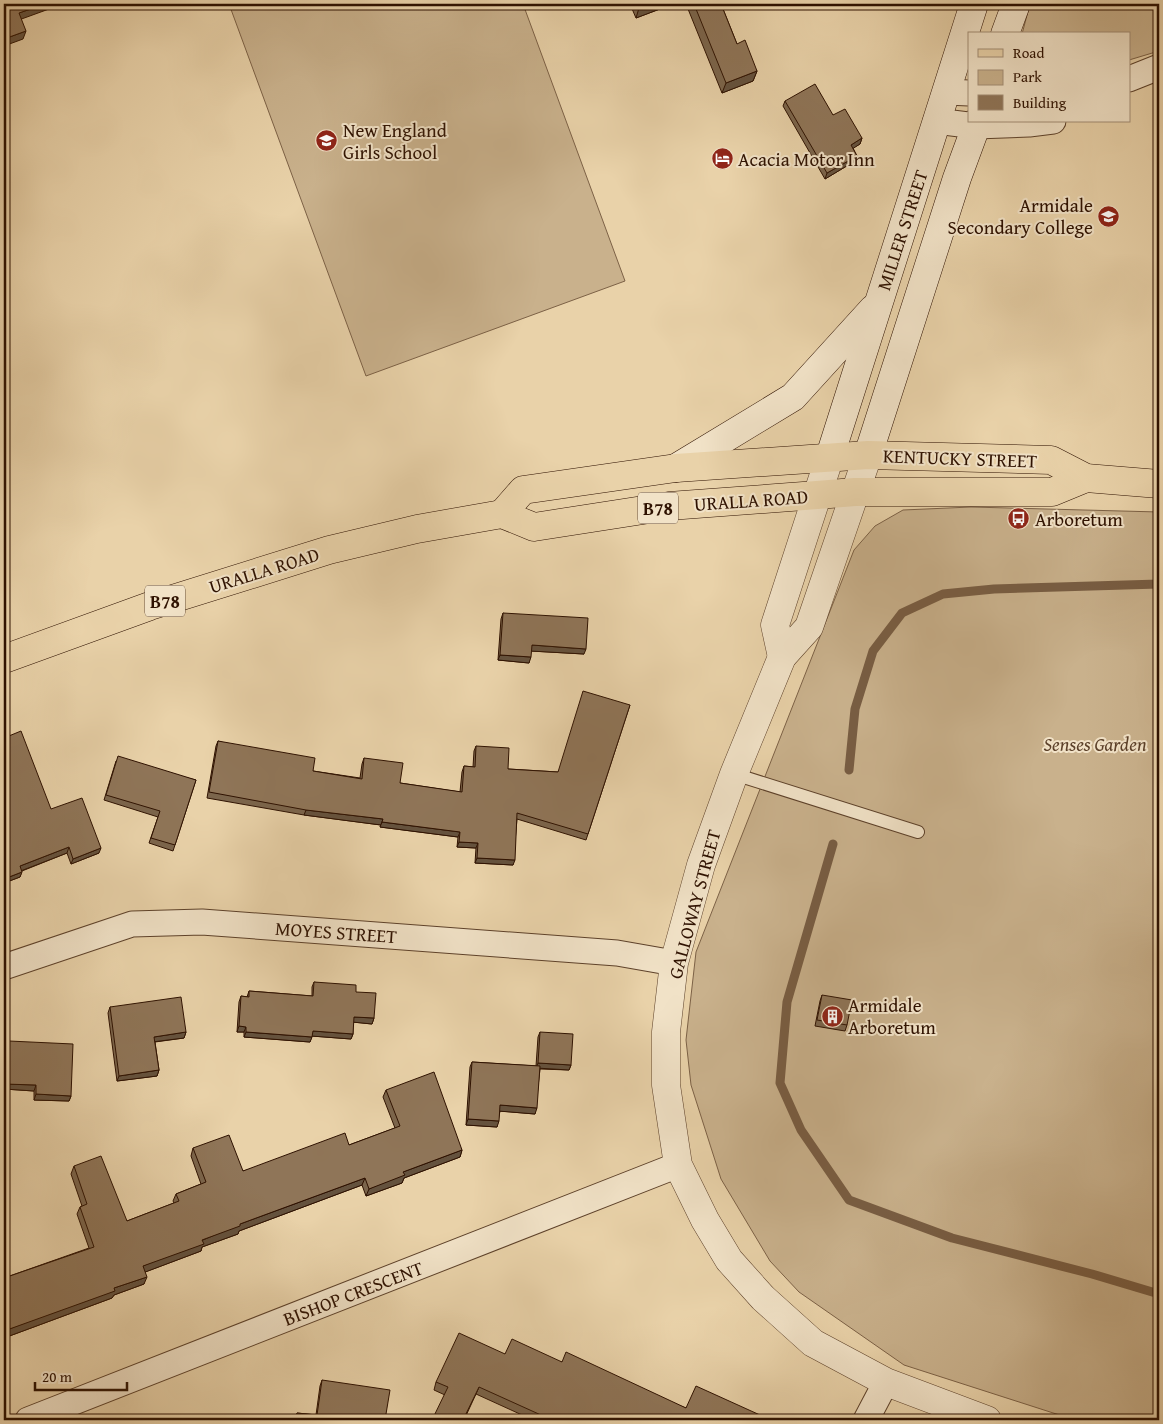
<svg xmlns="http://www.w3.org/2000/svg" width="1163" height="1424" font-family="'Gentium Book Plus',serif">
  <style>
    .green { fill: #c9b18c; stroke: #7c6146 }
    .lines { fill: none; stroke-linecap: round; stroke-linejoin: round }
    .stream { stroke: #785d43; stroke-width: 9 }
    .service-casing { stroke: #5d412a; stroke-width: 14 }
    .minor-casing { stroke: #5d412a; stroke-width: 27 }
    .tertiary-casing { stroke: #5d412a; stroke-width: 29 }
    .secondary-casing { stroke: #2e1100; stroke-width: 29 }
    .primary-casing { stroke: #2e1100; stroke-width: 29 }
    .service { stroke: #f1e2c7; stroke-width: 12 }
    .minor { stroke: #f1e2c7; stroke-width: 25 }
    .tertiary { stroke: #f1e2c7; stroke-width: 28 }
    .secondary { stroke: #f1e2c7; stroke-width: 28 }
    .primary { stroke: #e9d2a9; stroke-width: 28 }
    .wall { fill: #7b654c; stroke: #2e1100 }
    .shaded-wall { fill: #64523e; stroke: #2e1100 }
    .building { fill: #8f7558; stroke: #2e1100 }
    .labels { text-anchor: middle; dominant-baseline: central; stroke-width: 4; stroke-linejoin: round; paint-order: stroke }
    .shield { fill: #f1e2c7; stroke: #68503c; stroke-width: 1 }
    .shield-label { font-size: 18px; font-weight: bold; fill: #2e1100 }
    .poi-label { font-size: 19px; fill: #2e1100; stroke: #f1e2c7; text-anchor: start }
    .street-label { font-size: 19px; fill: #2e1100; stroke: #f1e2c7 }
    .park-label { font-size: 19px; font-style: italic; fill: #5c412a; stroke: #f1e2c7 }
  </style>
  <rect width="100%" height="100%" fill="#e9d2a9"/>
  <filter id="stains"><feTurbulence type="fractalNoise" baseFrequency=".004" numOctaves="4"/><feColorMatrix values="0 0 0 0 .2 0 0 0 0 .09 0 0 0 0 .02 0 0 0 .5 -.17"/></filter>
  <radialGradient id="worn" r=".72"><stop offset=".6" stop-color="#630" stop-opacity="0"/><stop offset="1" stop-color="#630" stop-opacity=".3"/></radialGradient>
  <!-- green -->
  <g class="green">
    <polygon points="229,4 523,4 625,281 366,376"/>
    <polygon points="1030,4 1159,4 1159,51 1129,60 1129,34 1022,34"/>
    <polygon points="971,507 1159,512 1159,1420 1075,1420 904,1365 799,1292 770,1261 721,1179 691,1085 686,1040 696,952 854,550 875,526 903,510"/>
  </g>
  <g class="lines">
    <!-- stream -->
    <g class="stream">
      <polyline points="849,770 855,709 873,651 902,613 943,594 994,589 1159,584"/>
      <polyline points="833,844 787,1002 780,1083 801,1130 849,1200 952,1238 1092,1274 1159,1294"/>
    </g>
    <defs>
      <polyline id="service" points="734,774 918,832"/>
      <g id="minor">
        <polyline points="1129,79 1159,67"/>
        <polyline points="946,92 969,93"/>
        <polyline points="936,121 976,126 1029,124 1053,121"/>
        <polyline points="4,967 132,924 202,922 617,953 674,963"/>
        <polyline points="28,1420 678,1165"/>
        <polyline points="866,1420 886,1382"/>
      </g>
      <g id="tertiary">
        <polyline points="868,455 809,627 782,657 734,774 701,865 674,963 666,1032 666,1085 678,1165 705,1220 729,1260 763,1298 813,1343 886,1382 987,1420"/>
        <polyline points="782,657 775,625 830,456"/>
      </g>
      <g id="secondary">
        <polyline points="1005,34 1016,4"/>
        <polyline points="868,455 957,178 978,121"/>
        <polyline points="830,456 974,4"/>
        <polyline points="676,468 793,397 873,309"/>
      </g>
      <g id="primary">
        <polyline points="502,514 523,490 676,468 868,455 1051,460 1086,478 1159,484"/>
        <polyline points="4,659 150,606 329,550 417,529 502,514 534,527 669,506 817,495 855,492 1052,492 1086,478"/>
      </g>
    </defs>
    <!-- service casing -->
    <use href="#service" class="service-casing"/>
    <!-- minor casing -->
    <use href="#minor" class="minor-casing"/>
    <!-- tertiary casing -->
    <use href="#tertiary" class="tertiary-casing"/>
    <!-- secondary casing -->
    <use href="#secondary" class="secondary-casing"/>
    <!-- primary casing -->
    <use href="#primary" class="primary-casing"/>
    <!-- service -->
    <use href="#service" class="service"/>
    <!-- minor -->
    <use href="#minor" class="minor"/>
    <!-- tertiary -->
    <use href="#tertiary" class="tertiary"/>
    <!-- secondary -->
    <use href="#secondary" class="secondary"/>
    <!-- primary -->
    <use href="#primary" class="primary"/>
  </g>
  <!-- wall -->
  <g class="wall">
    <polygon points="630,4 673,4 636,18"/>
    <polygon points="686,4 721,4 737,44 757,71 753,81 722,93"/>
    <polygon points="785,101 833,115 862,138 860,144 853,148 857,156 855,161 825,179 783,106"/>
    <polygon points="503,613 584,654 531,651 529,663 498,660 501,619"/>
    <polygon points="630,705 586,840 517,819 513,865 475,863 476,848 457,847 458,837 380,827 381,825 304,815 207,798 216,746 218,741 313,771 360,778 362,764 364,758 400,783 460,792 462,772 464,766 473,767 474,751 476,746 508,769 558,772"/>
    <polygon points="116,761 196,780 173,851 149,843 158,817 104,800"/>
    <polygon points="51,809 99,853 71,864 67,853 22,871 20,877 4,883"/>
    <polygon points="314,982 356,992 374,1018 372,1024 353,1022 353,1034 351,1039 312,1036 310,1042 244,1037 244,1032 237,1032 239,1002 241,996 247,997 249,991 312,996 312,987"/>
    <polygon points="822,995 847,1025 845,1031 815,1026 820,1001"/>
    <polygon points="110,1007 186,1032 184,1038 155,1042 159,1070 157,1076 117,1081 108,1013"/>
    <polygon points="540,1032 571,1065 569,1070 540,1069 535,1114 500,1111 497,1127 466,1125 470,1067 472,1062 536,1066 538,1037"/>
    <polygon points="9,1041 71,1096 69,1101 34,1100 34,1091 4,1089 4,1047 7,1047"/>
    <polygon points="386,1090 462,1150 460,1157 404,1178 402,1183 366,1196 362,1185 239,1231 238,1234 202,1247 201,1251 145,1272 144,1284 114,1295 112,1298 4,1338 4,1278 89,1248 77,1214 80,1207 82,1206 71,1174 74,1166 127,1221 174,1203 173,1201 176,1194 201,1184 191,1156 193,1148 243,1171 349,1145 395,1128 383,1097"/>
    <polygon points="505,1354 562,1362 686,1408 771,1420 533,1420 476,1394 445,1395 434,1390 436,1382"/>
    <polygon points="322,1380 385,1420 295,1420 297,1413 316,1415 320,1386"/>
  </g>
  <!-- shaded-wall -->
  <g class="shaded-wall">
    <polygon points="45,4 51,4 49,9 16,21 19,13"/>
    <polygon points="650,4 673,4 636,18 639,8"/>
    <polygon points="26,31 23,39 4,46 4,39"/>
    <polygon points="757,71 753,81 722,93 726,83"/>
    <polygon points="862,138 860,144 849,151 851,145"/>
    <polygon points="857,156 855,161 825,179 827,173"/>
    <polygon points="532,645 586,649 584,654 530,651"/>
    <polygon points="500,655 531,657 529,663 498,660"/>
    <polygon points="306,810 383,819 381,825 304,815"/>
    <polygon points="382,822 460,832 458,837 380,827"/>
    <polygon points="459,842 478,843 476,848 457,847"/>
    <polygon points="69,847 67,853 18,872 20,866"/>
    <polygon points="101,848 99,853 71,864 73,859"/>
    <polygon points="477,858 515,860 513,865 475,863"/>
    <polygon points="22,872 20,877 4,883 4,879"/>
    <polygon points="354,1017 374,1018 372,1024 352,1022"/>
    <polygon points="239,1026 246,1027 244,1032 237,1032"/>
    <polygon points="313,1031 353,1034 351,1039 311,1036"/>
    <polygon points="186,1032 184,1038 152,1042 154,1037"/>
    <polygon points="246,1032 312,1037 310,1042 244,1037"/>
    <polygon points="538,1063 571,1065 569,1070 536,1068"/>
    <polygon points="159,1070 157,1076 117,1081 119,1076"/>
    <polygon points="4,1084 36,1085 34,1091 4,1089"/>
    <polygon points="36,1094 71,1096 69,1101 34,1100"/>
    <polygon points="500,1105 537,1108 535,1114 498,1111"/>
    <polygon points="468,1119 499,1121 497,1127 466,1125"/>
    <polygon points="462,1150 460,1157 404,1178 402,1183 366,1196 369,1189 403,1172"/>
    <polygon points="365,1178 362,1185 239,1231 238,1234 202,1247 201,1251 140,1274 143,1266 240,1224"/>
    <polygon points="147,1277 144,1284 114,1295 112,1298 4,1338 4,1331 114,1288"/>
    <polygon points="479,1387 476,1394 464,1420 463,1420"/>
  </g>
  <!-- building -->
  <g class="building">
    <polygon points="4,4 45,4 19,13 26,31 4,39"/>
    <polygon points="638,4 650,4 639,8"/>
    <polygon points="694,4 721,4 737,44 745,40 757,71 726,83"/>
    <polygon points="815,84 833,115 845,109 862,138 851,145 857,156 827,173 785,101"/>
    <polygon points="503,613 588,618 586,649 532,645 531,657 500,655"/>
    <polygon points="583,691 630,705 588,834 517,813 515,860 477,858 478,843 459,842 460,832 382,822 383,819 306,810 209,792 218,741 315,758 313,771 362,779 364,758 403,763 400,783 462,792 464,766 475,767 476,746 509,748 508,769 558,772"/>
    <polygon points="21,731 51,809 82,798 101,848 73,859 69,847 20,866 22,872 4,879 4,738"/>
    <polygon points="118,756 196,780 175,845 151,838 160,811 106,795"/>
    <polygon points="314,982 356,985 356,992 376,993 374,1018 354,1017 353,1034 313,1031 312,1037 246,1032 246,1027 239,1026 241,996 249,997 249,991 313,996"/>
    <polygon points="822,995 852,1000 847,1025 817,1020"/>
    <polygon points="181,997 186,1032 154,1037 159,1070 119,1076 110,1007"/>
    <polygon points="540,1032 573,1034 571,1065 538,1063"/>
    <polygon points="9,1041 73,1044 71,1096 36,1094 36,1085 4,1084 4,1047 8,1047"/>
    <polygon points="472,1062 540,1066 537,1108 500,1105 499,1121 468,1119"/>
    <polygon points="434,1072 462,1150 403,1172 405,1175 369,1189 365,1178 240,1224 240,1226 202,1240 204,1244 143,1266 147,1277 114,1288 115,1291 4,1331 4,1278 94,1247 80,1207 87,1204 74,1166 101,1156 127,1221 179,1201 176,1194 206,1182 193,1148 229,1135 243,1171 345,1133 349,1145 400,1126 386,1090"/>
    <polygon points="459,1333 505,1354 512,1339 562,1362 566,1352 686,1408 696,1386 771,1420 649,1420 642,1417 641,1420 565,1420 560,1418 559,1420 552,1420 479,1387 463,1420 432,1420 448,1387 436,1382"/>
    <polygon points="322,1380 390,1390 385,1420 296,1420 297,1413 317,1415"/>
  </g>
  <!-- icons -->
  <defs>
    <symbol id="school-disc" viewBox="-11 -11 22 22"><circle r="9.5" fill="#8f2418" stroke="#f1e2c7"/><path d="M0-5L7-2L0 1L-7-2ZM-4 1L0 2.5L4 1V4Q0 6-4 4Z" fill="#fff"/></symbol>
    <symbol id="hotel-disc" viewBox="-11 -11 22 22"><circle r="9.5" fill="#8f2418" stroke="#f1e2c7"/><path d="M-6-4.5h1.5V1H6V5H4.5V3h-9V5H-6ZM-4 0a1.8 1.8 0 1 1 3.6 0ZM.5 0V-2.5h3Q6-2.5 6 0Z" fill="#fff"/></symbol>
    <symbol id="bus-disc" viewBox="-11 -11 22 22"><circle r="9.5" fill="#8f2418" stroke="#f1e2c7"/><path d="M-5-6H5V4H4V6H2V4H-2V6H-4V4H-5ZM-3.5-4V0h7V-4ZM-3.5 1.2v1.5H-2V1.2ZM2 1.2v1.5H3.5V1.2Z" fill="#fff"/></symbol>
    <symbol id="building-disc" viewBox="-11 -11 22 22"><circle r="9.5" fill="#8f2418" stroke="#f1e2c7"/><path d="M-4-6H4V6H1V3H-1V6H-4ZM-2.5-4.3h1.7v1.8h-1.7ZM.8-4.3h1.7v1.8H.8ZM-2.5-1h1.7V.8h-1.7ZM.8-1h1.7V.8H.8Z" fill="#fff"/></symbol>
  </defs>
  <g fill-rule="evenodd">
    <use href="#school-disc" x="314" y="128" width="25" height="25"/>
    <use href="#hotel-disc" x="710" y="146" width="25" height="25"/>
    <use href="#school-disc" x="1096" y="204" width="25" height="25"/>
    <use href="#bus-disc" x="1006" y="506" width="25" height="25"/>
    <use href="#building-disc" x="820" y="1004" width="25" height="25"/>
  </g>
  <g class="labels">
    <!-- shield labels -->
    <g class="shield">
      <rect x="638" y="492.5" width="40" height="31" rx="4"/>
      <rect x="145" y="585.5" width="40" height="31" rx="4"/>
    </g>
    <g class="shield-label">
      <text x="658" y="508">B78</text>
      <text x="165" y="601">B78</text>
    </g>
    <!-- poi labels -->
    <g class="poi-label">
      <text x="343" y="130">New England<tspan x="343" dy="22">Girls School</tspan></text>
      <text x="738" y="159">Acacia Motor Inn</text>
      <text x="1093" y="205" text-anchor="end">Armidale<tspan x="1093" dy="22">Secondary College</tspan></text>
      <text x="1035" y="519">Arboretum</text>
      <text x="848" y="1005">Armidale<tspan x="848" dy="22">Arboretum</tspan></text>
    </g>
    <!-- street labels -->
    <g class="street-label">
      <text transform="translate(902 230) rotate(-72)">MILLER STREET</text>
      <text transform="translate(960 458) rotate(2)">KENTUCKY STREET</text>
      <text transform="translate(751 500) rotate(-4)">URALLA ROAD</text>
      <text transform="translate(264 570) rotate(-17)">URALLA ROAD</text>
      <text transform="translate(694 904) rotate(-75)">GALLOWAY STREET</text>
      <text transform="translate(336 932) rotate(4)">MOYES STREET</text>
      <text transform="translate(353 1293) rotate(-21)">BISHOP CRESCENT</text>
    </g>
    <!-- park labels -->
    <g class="park-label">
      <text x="1095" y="744">Senses Garden</text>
    </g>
  </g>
  <!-- margin -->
  <rect width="1163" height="1424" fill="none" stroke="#e9d2a9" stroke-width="20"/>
  <rect x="5" y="5" width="1153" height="1414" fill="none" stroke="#2e1100" stroke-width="2.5"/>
  <rect x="10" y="10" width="1143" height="1404" fill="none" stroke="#2e1100"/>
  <!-- legend -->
  <rect x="968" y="32" width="162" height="90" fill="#f1e2c7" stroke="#a38e77"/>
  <rect x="978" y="49" width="25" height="8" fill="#e9d2a9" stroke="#a38e77"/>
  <text x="1013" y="58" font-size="15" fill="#2e1100">Road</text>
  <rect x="978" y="70" width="25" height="15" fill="#c9b18c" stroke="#a38e77"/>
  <text x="1013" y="82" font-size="15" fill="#2e1100">Park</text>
  <rect x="978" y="95" width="25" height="15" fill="#8f7558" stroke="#a38e77"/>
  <text x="1013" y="108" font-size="15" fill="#2e1100">Building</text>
  <!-- scale -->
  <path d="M35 1382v8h92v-8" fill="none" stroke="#2e1100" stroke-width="2.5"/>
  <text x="42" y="1382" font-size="15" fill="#2e1100" stroke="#f1e2c7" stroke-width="4" paint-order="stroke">20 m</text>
  <rect width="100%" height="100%" filter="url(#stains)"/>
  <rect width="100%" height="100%" fill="url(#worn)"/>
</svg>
